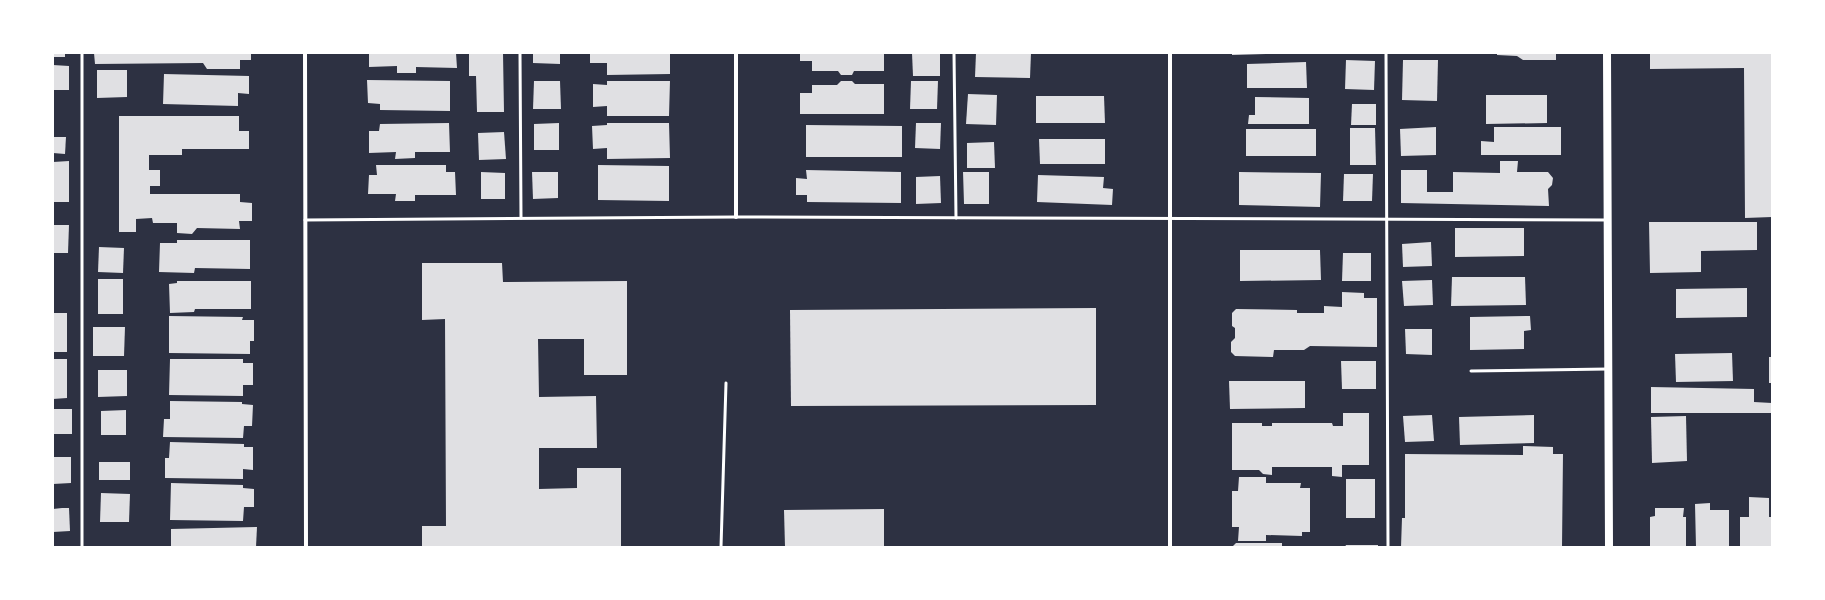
<svg xmlns="http://www.w3.org/2000/svg" width="1825" height="600" font-family="'Fira Sans Condensed',sans-serif">
  <style>
    .building { fill: #e0e0e3 }
    .lines { fill: none; stroke-linecap: round; stroke-linejoin: round }
    .service { stroke: #fff; stroke-width: 3 }
    .minor { stroke: #fff; stroke-width: 4 }
    .secondary { stroke: #fff; stroke-width: 8 }
  </style>
  <rect width="100%" height="100%" fill="#2d3142"/>
  <!-- building -->
  <g class="building">
    <rect x="53" y="53" width="12" height="4"/>
    <polygon points="94,53 251,53 251,60 240,60 240,69 207,69 203,63 95,64"/>
    <polygon points="369,53 456,53 457,68 416,67 416,73 397,73 397,66 369,67"/>
    <polygon points="469,53 503,53 504,112 477,112 476,76 469,76"/>
    <polygon points="533,53 560,53 560,64 533,63"/>
    <polygon points="590,53 670,53 670,74 607,75 607,63 590,63"/>
    <polygon points="800,53 884,53 884,71 854,71 852,75 841,75 838,71 812,71 812,61 800,61"/>
    <polygon points="912,53 940,53 940,76 913,76"/>
    <polygon points="976,53 1031,53 1030,78 975,77"/>
    <polygon points="1232,53 1266,53 1266,54 1232,55"/>
    <polygon points="1497,53 1556,53 1556,60 1523,60 1517,56 1497,55"/>
    <polygon points="1650,53 1772,53 1772,217 1745,218 1744,68 1650,69"/>
    <polygon points="1346,60 1375,61 1374,90 1345,89"/>
    <polygon points="1403,60 1438,60 1437,101 1402,100"/>
    <polygon points="1306,62 1307,88 1247,88 1247,64"/>
    <polygon points="53,65 69,66 69,90 53,90"/>
    <polygon points="97,70 127,70 127,97 97,98"/>
    <polygon points="164,74 249,76 249,94 238,93 238,106 163,104"/>
    <polygon points="367,80 450,81 450,111 380,110 380,104 368,103"/>
    <polygon points="534,81 560,81 561,109 533,109"/>
    <polygon points="607,81 670,81 669,116 607,116 607,106 593,107 593,84 607,85"/>
    <polygon points="841,81 852,81 855,84 884,84 884,114 800,114 800,93 812,93 812,85 837,85"/>
    <polygon points="911,81 938,81 937,109 910,109"/>
    <polygon points="968,94 997,95 996,125 966,124"/>
    <polygon points="1486,95 1547,95 1547,123 1486,124"/>
    <polygon points="1036,96 1104,96 1105,123 1036,123"/>
    <polygon points="1255,97 1309,98 1309,124 1248,124 1249,115 1255,115"/>
    <polygon points="1352,104 1376,104 1376,125 1351,125"/>
    <polygon points="119,116 239,116 239,131 249,131 249,149 182,149 182,155 149,155 149,170 160,170 160,186 150,186 150,194 240,194 240,202 252,203 252,221 239,221 240,229 197,228 192,234 177,233 177,223 153,223 152,218 136,219 136,232 119,232"/>
    <polygon points="449,123 450,152 415,152 415,158 395,159 396,152 369,153 369,131 379,131 380,124"/>
    <polygon points="559,123 559,150 534,150 534,124"/>
    <polygon points="607,123 669,123 670,158 607,159 607,148 593,149 592,126 607,125"/>
    <polygon points="916,123 941,123 940,149 915,148"/>
    <polygon points="806,125 902,126 902,157 806,157"/>
    <polygon points="1436,127 1436,155 1401,156 1400,129"/>
    <polygon points="1494,127 1561,127 1561,155 1481,155 1481,141 1494,142"/>
    <polygon points="1350,128 1375,128 1376,165 1350,165"/>
    <rect x="1246" y="129" width="70" height="27"/>
    <polygon points="504,132 506,159 479,160 478,133"/>
    <polygon points="53,137 66,137 65,154 53,153"/>
    <polygon points="1039,139 1105,139 1105,164 1040,164"/>
    <polygon points="994,142 995,168 967,168 967,143"/>
    <polygon points="69,161 69,202 53,202 53,162"/>
    <polygon points="1500,161 1518,161 1517,172 1548,172 1553,178 1552,185 1548,189 1549,206 1401,203 1401,170 1427,170 1427,192 1453,192 1453,172 1500,173"/>
    <polygon points="376,165 446,165 446,172 455,172 456,195 415,195 415,201 395,201 396,194 368,194 369,175 377,175"/>
    <polygon points="598,165 669,166 669,201 598,200"/>
    <polygon points="806,170 901,172 901,203 807,202 807,195 796,195 796,178 807,179"/>
    <polygon points="481,172 505,173 505,199 481,199"/>
    <polygon points="532,172 558,172 558,198 533,199"/>
    <polygon points="963,172 989,172 989,204 964,204"/>
    <polygon points="1239,172 1321,173 1320,207 1239,205"/>
    <polygon points="1344,174 1373,174 1372,201 1343,201"/>
    <polygon points="1038,175 1104,177 1103,188 1113,189 1112,205 1037,202"/>
    <polygon points="940,176 941,203 916,204 916,177"/>
    <polygon points="1649,222 1757,222 1757,250 1701,251 1701,272 1650,273"/>
    <polygon points="53,225 69,225 68,253 53,253"/>
    <polygon points="1455,228 1524,228 1524,256 1455,257"/>
    <polygon points="177,240 250,240 250,269 195,268 194,273 159,272 160,243 177,243"/>
    <polygon points="1431,242 1432,266 1403,267 1402,244"/>
    <polygon points="99,247 124,248 123,273 98,272"/>
    <polygon points="1240,250 1320,250 1321,280 1240,281"/>
    <polygon points="1343,253 1371,253 1371,281 1342,281"/>
    <polygon points="422,263 502,263 503,282 627,281 627,375 584,375 584,339 538,339 539,397 596,396 597,448 539,448 539,489 577,488 577,468 621,468 621,547 422,547 422,526 446,526 445,319 422,320"/>
    <polygon points="1452,277 1525,277 1526,305 1451,306"/>
    <rect x="98" y="279" width="25" height="35"/>
    <polygon points="1432,280 1433,305 1404,306 1402,281"/>
    <polygon points="177,281 251,281 251,309 195,309 194,312 170,313 169,284 177,283"/>
    <polygon points="1747,288 1747,317 1676,318 1676,289"/>
    <polygon points="1342,292 1364,293 1364,298 1377,298 1377,347 1310,346 1304,350 1274,350 1273,357 1235,356 1231,352 1231,342 1235,338 1235,328 1232,326 1232,313 1236,309 1297,310 1297,313 1324,313 1324,306 1342,307"/>
    <polygon points="1096,308 1096,405 791,406 790,310"/>
    <rect x="53" y="313" width="14" height="39"/>
    <polygon points="169,316 243,317 242,320 254,320 254,341 250,341 250,354 169,353"/>
    <polygon points="1530,316 1531,330 1524,331 1524,349 1470,350 1470,317"/>
    <polygon points="93,327 125,327 124,356 93,356"/>
    <polygon points="1405,329 1432,329 1432,355 1406,354"/>
    <polygon points="1732,353 1733,381 1676,382 1675,354"/>
    <rect x="1769" y="357" width="3" height="26"/>
    <polygon points="53,359 67,359 67,398 53,399"/>
    <polygon points="170,359 243,359 243,363 253,363 253,385 243,385 243,396 169,395"/>
    <polygon points="1341,361 1376,361 1376,389 1342,389"/>
    <polygon points="98,370 127,370 127,396 98,397"/>
    <polygon points="1229,381 1305,381 1305,408 1230,409"/>
    <polygon points="1651,387 1754,389 1754,402 1772,403 1772,413 1651,413"/>
    <polygon points="170,401 242,402 242,404 253,405 252,426 244,426 243,438 163,437 164,419 170,419"/>
    <rect x="53" y="409" width="19" height="25"/>
    <polygon points="126,410 126,435 101,435 101,411"/>
    <polygon points="1343,413 1369,413 1369,465 1342,465 1342,477 1332,476 1332,467 1272,467 1272,475 1263,474 1259,470 1232,470 1232,423 1262,423 1262,426 1272,426 1272,423 1332,423 1333,426 1343,426"/>
    <polygon points="1432,415 1434,441 1405,442 1403,416"/>
    <polygon points="1534,415 1534,443 1460,445 1459,417"/>
    <polygon points="1686,416 1687,461 1652,463 1651,417"/>
    <polygon points="170,442 244,444 244,447 253,447 253,470 243,469 243,479 165,478 165,458 169,458"/>
    <polygon points="1523,446 1553,447 1553,454 1563,454 1562,547 1401,547 1402,518 1405,518 1405,454 1523,455"/>
    <polygon points="53,457 71,457 71,483 53,484"/>
    <rect x="99" y="462" width="31" height="18"/>
    <polygon points="1239,477 1266,477 1266,483 1301,483 1300,488 1310,488 1310,532 1302,532 1302,536 1266,535 1266,541 1238,541 1239,527 1232,527 1232,491 1238,491"/>
    <rect x="1346" y="479" width="29" height="39"/>
    <polygon points="171,483 243,485 243,488 254,489 254,507 244,507 243,521 170,520"/>
    <polygon points="101,493 130,494 129,522 100,522"/>
    <polygon points="1749,497 1769,498 1769,517 1772,517 1772,547 1740,547 1740,517 1749,517"/>
    <polygon points="1710,503 1710,510 1729,510 1729,547 1696,547 1695,504"/>
    <polygon points="62,508 69,508 70,531 53,532 53,509"/>
    <polygon points="1655,508 1684,508 1683,517 1686,517 1686,547 1650,547 1650,517 1655,516"/>
    <polygon points="884,509 884,547 785,547 784,510"/>
    <polygon points="257,527 256,547 171,547 171,529"/>
    <polygon points="1236,543 1282,543 1282,547 1232,547"/>
    <polygon points="1346,545 1378,545 1378,547 1345,547"/>
  </g>
  <g class="lines">
    <!-- service -->
    <g class="service">
      <polyline points="82,53 82,547"/>
      <polyline points="520,53 521,218"/>
      <polyline points="954,53 956,218"/>
      <polyline points="1386,53 1388,547"/>
      <polyline points="305,220 736,217 1608,220"/>
      <polyline points="1471,371 1608,369"/>
      <polyline points="721,547 726,383"/>
    </g>
    <!-- minor -->
    <g class="minor">
      <polyline points="305,53 306,547"/>
      <polyline points="1170,53 1170,547"/>
      <polyline points="736,217 736,53"/>
    </g>
    <!-- secondary -->
    <polyline class="secondary" points="1607,53 1609,547"/>
  </g>
  <!-- border -->
  <rect width="1825" height="600" fill="none" stroke="#ffffff" stroke-width="108"/>
</svg>
